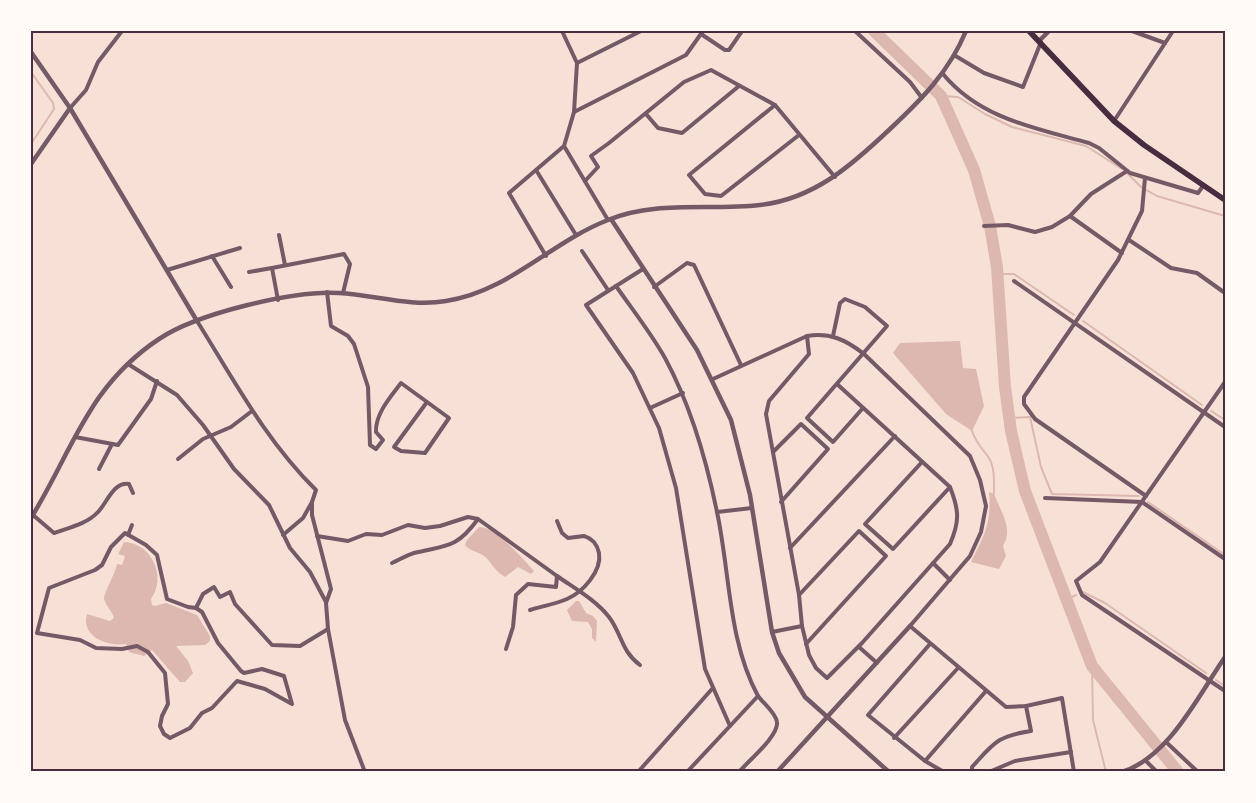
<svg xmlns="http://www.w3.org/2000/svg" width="1256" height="803" font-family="Karla,sans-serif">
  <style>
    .water { fill: #dcb8b0 }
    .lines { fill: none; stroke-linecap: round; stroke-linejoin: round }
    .stream { stroke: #dcb8b0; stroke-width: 2 }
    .river { stroke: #dcb8b0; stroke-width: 12 }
    .minor { stroke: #755966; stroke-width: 4 }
    .tertiary { stroke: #755966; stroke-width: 4.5 }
    .primary { stroke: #4a2c40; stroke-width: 5.5 }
    .neatline { fill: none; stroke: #4a2c40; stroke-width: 2 }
  </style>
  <rect width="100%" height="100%" fill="#f7e1d7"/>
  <!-- water -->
  <g class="water">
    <polygon points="960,341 963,368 976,369 984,406 972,431 946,414 893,353 900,343"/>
    <path d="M989,492L994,494C1000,510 1014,529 1003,546L1006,556L999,569L971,562C984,536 992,522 989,492Z"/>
    <path d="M479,527C495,526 524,560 534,571L531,574L518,567L505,577C493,570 492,562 484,556C478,551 471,552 465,545L467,540Z"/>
    <path d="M124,542C152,543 167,577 151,599L152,605L155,606L166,603L197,615L210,636V641L205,645L176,646L188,661L193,673L185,682H180L152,650L144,656L129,652L126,644C109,647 80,637 87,614L110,621L114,618C112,611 106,606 104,599C103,595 115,574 117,564L122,565L125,556L118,554Z"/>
    <polygon points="576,601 579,601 586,613 593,616 597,621 596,642 592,638 592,629 588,622 572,621 567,610"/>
  </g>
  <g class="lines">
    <!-- stream -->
    <g class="stream">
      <polyline points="31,72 53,103 54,109 31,144"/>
      <polyline points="941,96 958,97 985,114 1012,127 1086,146 1122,169"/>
      <polyline points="1126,172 1141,187 1157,196 1225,216"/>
      <polyline points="997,274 1014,274 1074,315"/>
      <polyline points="1083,321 1202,405"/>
      <polyline points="1211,411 1225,420"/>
      <polyline points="1009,418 1030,417 1041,467 1052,494 1139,496"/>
      <path d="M972,431C976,443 982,448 989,458C995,468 994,482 994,494"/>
      <polyline points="1148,502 1225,555"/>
      <polyline points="1083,592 1105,603 1206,673"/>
      <polyline points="1066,600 1076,595"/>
      <polyline points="1092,666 1093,720 1106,772"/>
      <polyline points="1216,680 1225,686"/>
    </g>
    <!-- river -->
    <polyline class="river" points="874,31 941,96 974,170 990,226 997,267 1005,387 1011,431 1025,491 1092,666 1178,772"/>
    <!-- minor -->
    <g class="minor">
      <polyline points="855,31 910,82 922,98"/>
      <polyline points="1132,31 1165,43"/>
      <polyline points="701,34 725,50 729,50 742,31"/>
      <polyline points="954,55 984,73 1023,87 1041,42"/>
      <polyline points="577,63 641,31"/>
      <path d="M943,74C980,119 1036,128 1089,143L1099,148L1130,173L1198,193L1203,186"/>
      <polyline points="775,105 689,175 705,194 721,196 799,135"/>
      <polyline points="70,108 86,90 98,62 122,31"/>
      <polyline points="574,112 686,55 703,31"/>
      <polyline points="646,114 658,128 682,133 739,86"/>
      <polyline points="1114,121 1173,31"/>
      <polyline points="564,146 608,220"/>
      <polyline points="536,170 576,235"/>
      <polyline points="1145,178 1142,211 1118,260 1024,397 1024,404 1035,419 1146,496"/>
      <polyline points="585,181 598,167 591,156 609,143 684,82 711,70 775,105 835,177"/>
      <polyline points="1070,216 1122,253"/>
      <polyline points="984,226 1008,225 1035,232 1052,227 1070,216 1091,194 1127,171"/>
      <polyline points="279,235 285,265"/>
      <polyline points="1129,240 1171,268 1197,273 1225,293"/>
      <polyline points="582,251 608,290"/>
      <polyline points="212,256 231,287"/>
      <polyline points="546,256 509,193 564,146 574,112 577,63 562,31"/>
      <polyline points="643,269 586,305 633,373 659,428 676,488 705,669 730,726 687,772"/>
      <polyline points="167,270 240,248"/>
      <polyline points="249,272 272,268"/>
      <polyline points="1014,281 1225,427"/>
      <path d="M616,286C632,309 651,333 665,358C691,406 706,458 717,512C730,572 728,641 758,696L730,726"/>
      <polyline points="654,287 687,263 694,265 741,365"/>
      <path d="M327,292L331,326L348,336L354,344L368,387L370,445L376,449L383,440L376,432C375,414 391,396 401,383L449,418L425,453L401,451L394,447L427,402"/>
      <polyline points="278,300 272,268 344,254 350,264 343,293"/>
      <path d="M197,321C234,380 266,441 316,490L312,502V515L331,589L326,603L328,629L345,720L365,772"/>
      <path d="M807,336L809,354L769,401L766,414L799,595L802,626L809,655L816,668L827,678L862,643L950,544C960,521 959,510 950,487L837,384"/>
      <polyline points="833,336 840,303 845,299 865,307 887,326 807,418 833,442 863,408"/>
      <polyline points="128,364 177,395 203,425 234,469 269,505 290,548 310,572 326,602"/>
      <path d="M713,379L807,336C830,332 846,340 864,354L970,456L980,480L986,506L981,532L970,556L910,626L1006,707L1026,706L1062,698L1074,772"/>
      <polyline points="1225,382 1100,562 1076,581 1082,595 1225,691"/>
      <polyline points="650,408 683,393"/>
      <polyline points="75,437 118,445 151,399 157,381"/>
      <polyline points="773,452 801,424 828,449 781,502"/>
      <polyline points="178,459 203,439 231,427 252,411"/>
      <polyline points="922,462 865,524 893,549 950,487"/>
      <polyline points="99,469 112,444"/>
      <polyline points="1045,498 1142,502 1225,559"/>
      <polyline points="717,512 752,508"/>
      <path d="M33,515L54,533C68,528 87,524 98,512C107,503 113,482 129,484L133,493"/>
      <polygon points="125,533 146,545 157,555 167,599 188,607 196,608 202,612 218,643 241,671 244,673 262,669 284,676 292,704 265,689 237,681 212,708 202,713 190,728 170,738 164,734 160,726 162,716 168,704 165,673 148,652 137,646 122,649 96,648 80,640 37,633 49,588 95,570 102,565 111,547"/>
      <polyline points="128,535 132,525"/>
      <polyline points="283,535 303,518 312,502"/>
      <polyline points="317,536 348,541 366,534 382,535 408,525 425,528 440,526 468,517 478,519 557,576 556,587 528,584 516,595 513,627 506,649"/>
      <polyline points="790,548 895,436"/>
      <path d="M392,563C399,560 407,555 414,553C447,545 456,549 478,519"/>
      <polyline points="933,563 950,580"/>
      <path d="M557,576C574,588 596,600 609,617C622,634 621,651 640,665"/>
      <polyline points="799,595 859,531 886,556 806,644"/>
      <polyline points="196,608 203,594 214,587 220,597 230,592 235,604 272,645 300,646 328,629"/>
      <path d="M530,610C542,606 556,604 567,599C583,592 602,571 599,553C597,544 593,539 584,536L568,538L562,533L557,521"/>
      <polyline points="772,632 802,626"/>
      <polyline points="930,644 868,715 925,761 944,772"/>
      <polyline points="859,647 877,663"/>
      <polyline points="894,738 958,668"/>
      <polyline points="1166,742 1198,772"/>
      <polyline points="1145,760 1157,772"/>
      <polyline points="925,761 986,691"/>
      <polyline points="638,772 712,689"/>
      <path d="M739,772C748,761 779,736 777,722C776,713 763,703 758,696"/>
      <path d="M972,772V767C994,743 997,736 1031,731L1026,706"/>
      <polyline points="989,772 1015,761 1071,752"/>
    </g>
    <!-- tertiary -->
    <g class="tertiary">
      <polyline points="1040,40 1049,31"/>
      <polyline points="31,52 70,108 197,321"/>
      <polyline points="31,164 70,108"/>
      <polyline points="611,219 697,350 731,420 750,495 772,632 779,653 805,697 889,772"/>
      <path d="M31,518C73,450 88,386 159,339C196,314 293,290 339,293C375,295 410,307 446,301C508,292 551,242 608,220C656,200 709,211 760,205C814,199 852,165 890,129C921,100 949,72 966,31"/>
      <polyline points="777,772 910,626"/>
      <path d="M1122,772C1169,757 1198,696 1225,657"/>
    </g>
    <!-- primary -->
    <polyline class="primary" points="1029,31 1114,121 1144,145 1225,200"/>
  </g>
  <!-- border -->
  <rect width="1256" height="803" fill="none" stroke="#fffaf5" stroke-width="65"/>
  <rect x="32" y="32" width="1192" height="738" class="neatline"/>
</svg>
